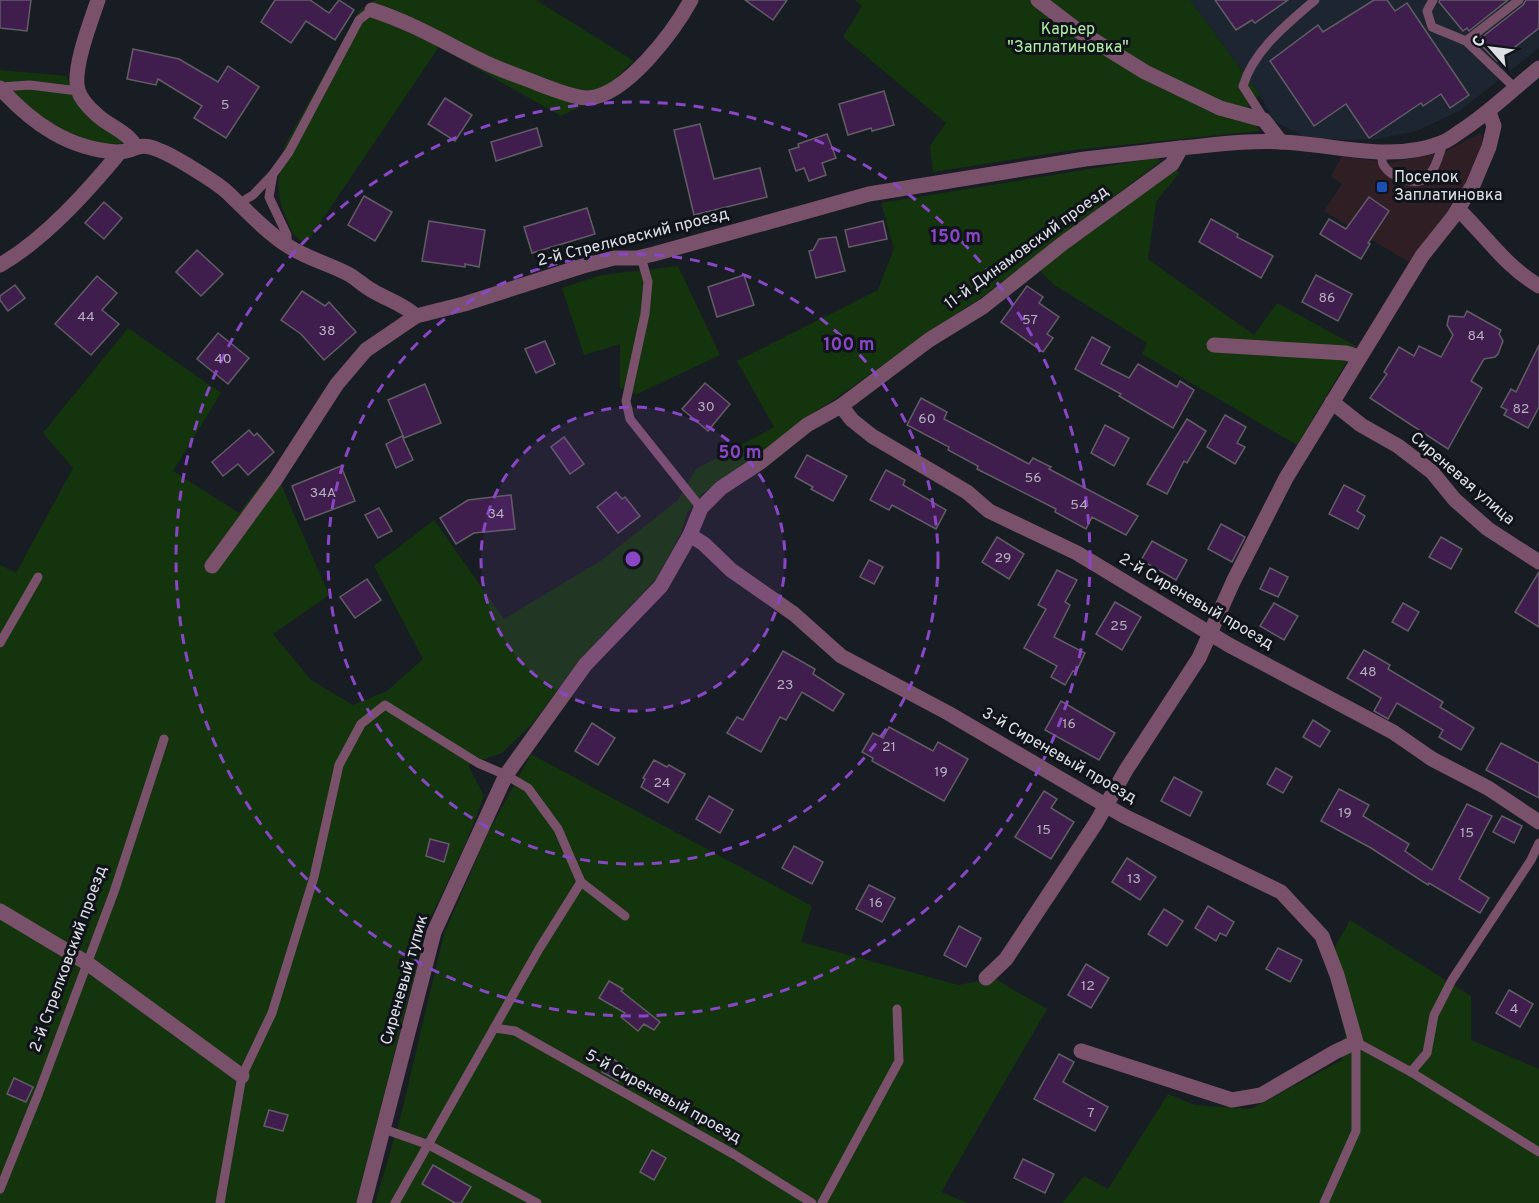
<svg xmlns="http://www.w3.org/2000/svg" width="1539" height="1203" font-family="Overpass,sans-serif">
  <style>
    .commercial { fill: #301e25 }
    .built { fill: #1c2530 }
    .green { fill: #14340e }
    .building { fill: #3f1e4d; stroke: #625d65; stroke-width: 1.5 }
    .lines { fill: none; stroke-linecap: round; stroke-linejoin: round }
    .service { stroke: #7a516b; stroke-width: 9 }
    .minor { stroke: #7a516b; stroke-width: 15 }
    .ring { fill: none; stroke: #8a47c5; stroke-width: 3; stroke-dasharray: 10 8 }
    .transit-dot { fill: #1a4fb4; stroke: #10141a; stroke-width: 2 }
    .labels { text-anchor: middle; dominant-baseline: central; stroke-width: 6; stroke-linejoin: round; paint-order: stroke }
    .number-label { font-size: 14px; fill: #b6b0bf }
    .park-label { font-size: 16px; fill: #afeea3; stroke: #10141a }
    .poi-label { font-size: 16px; fill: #dde1e5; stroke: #10141a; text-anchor: start }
    .street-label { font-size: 16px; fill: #dde1e5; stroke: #10141a }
    .centre { fill: #8a47c5; stroke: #10141a; stroke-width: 3 }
    .ring-label { font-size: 18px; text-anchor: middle; font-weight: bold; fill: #8a47c5; stroke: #10141a; stroke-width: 6; stroke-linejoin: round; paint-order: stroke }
  </style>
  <rect width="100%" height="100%" fill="#181d23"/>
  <!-- commercial -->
  <polygon class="commercial" points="1481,133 1484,147 1465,183 1445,214 1409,262 1324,211 1342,184 1331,176 1342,156 1389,163 1444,152"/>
  <!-- built -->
  <polygon class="built" points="1190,0 1539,0 1539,48 1461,110 1417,131 1378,139 1344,140 1305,137 1274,121 1260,95"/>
  <!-- green -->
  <g class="green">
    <polygon points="375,0 536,0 634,61 593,100 561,116 439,47 305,245 293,234 281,205 278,185 284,147 359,11"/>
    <polygon points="855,0 1190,0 1260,95 1248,105 1259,131 1073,150 933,172 930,146 946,123 843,37 862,6"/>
    <path d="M0,70L67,76C81,118 90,121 127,143L93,145L48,124L0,81Z"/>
    <polygon points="1157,158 1161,161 979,299 926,334 838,397 802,420 759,456 702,494 687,513 681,533 657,578 581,658 532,724 502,753 468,765 484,796 466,843 428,923 356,1203 0,1203 0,565 16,573 73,468 43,433 128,328 221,393 173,471 239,513 267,476 281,484 329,595 273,634 311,680 353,705 387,691 423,659 374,566 434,520 504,619 602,560 678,500 696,469 774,427 737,361 878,290 894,248 881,203"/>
    <polygon points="1176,169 1179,173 1156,202 1148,259 1254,335 1277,303 1356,346 1297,445 1142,354 1147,343 1053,284 1039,270"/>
    <polygon points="678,266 720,355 637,394 620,388 620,344 584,355 562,288 602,275"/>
    <polygon points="531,754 812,906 801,942 958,985 995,978 1007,986 1047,1009 941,1192 968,1203 375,1203 400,1119 444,934 488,833"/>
    <polygon points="1350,920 1471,996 1471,1040 1539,1069 1539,1203 1062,1203 1084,1176 1108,1189 1168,1094 1195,1105 1251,1109 1342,1060 1345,1034 1327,962"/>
  </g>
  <!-- building -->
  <g class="building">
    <polygon points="0,0 31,0 27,31 0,28"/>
    <polygon points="275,0 310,0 329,13 339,0 354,10 335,40 306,21 291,43 261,22"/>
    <polygon points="745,0 787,0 773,20"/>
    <polygon points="1215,0 1288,0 1255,23 1252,20 1236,30"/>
    <polygon points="1374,0 1387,0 1395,11 1407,3 1469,95 1450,108 1441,94 1423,106 1421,103 1369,138 1346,104 1314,126 1270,61 1318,25 1323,32"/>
    <polygon points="1440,0 1508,0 1469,31 1467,28 1463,31 1439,2"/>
    <polygon points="1526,0 1539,0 1539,28 1497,61 1477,41 1523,5"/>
    <polygon points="133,49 179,59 218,82 228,66 259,87 226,138 194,118 202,106 158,79 156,85 127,79"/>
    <polygon points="884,91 894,125 872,131 871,128 848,135 839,104"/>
    <polygon points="445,98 472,115 455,141 428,124"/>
    <polygon points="700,124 714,179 760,168 767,197 694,215 674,130"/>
    <polygon points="537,128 542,146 496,161 491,142"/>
    <polygon points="827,134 836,158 822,163 826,175 809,181 804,168 796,171 789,150 799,147 798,144"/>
    <polygon points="364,196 392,212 375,241 348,225"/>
    <polygon points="1369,197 1389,211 1368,243 1370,244 1361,259 1320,234 1329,219 1346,229"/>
    <polygon points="104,202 122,218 104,239 85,223"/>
    <polygon points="587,208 595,234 532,253 524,227"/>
    <polygon points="1211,219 1238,234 1237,237 1273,256 1261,278 1199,242"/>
    <polygon points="429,221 485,230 479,267 465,264 465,267 422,261"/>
    <polygon points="883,221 887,239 849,247 845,230"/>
    <polygon points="836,237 845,271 816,278 809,251 813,250 819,239"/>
    <polygon points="197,250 223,274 201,296 176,272"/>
    <polygon points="744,275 754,305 717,317 708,287"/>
    <polygon points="1316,275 1352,294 1338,321 1302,302"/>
    <polygon points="97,276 117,293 102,310 119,324 91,355 55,324"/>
    <polygon points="15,285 25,298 8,311 0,300 0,296"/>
    <polygon points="1027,286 1043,297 1039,303 1059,317 1047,334 1053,338 1043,352 1001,322"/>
    <polygon points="302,291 325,306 329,302 356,332 324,360 301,334 281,320"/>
    <polygon points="1467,311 1501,330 1499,334 1503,341 1498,354 1495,357 1484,359 1471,381 1482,388 1448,449 1370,398 1387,374 1384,372 1399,347 1414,356 1419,346 1441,357 1453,335 1447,325 1449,316 1464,317"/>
    <polygon points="218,333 249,358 228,384 197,359"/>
    <polygon points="1092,337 1110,347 1101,364 1129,378 1138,364 1177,387 1180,381 1194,390 1173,428 1119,396 1121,394 1075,369"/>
    <polygon points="545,341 555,364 536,373 525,349"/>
    <polygon points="1539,345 1539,407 1528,428 1504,415 1507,410 1501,407 1511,389 1516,392"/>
    <polygon points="705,383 730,404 708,431 682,409"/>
    <polygon points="425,384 441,423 404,438 388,400"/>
    <polygon points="921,398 947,412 944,419 1029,464 1033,458 1051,467 1049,469 1138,516 1126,535 1092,517 1086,529 1055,512 1056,509 977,469 978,466 948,450 949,447 907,425"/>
    <polygon points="1225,415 1246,427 1237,443 1245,447 1235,464 1207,447"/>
    <polygon points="1187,419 1206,431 1187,463 1184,461 1167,494 1147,484"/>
    <polygon points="1105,425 1129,438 1114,466 1091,453"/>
    <polygon points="249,430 254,436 257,433 274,452 248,475 238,464 223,476 212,462"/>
    <polygon points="402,436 413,460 396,468 386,444"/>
    <polygon points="564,437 584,464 570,474 551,447"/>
    <polygon points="807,455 847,476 833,501 811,489 813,487 795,477"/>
    <polygon points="341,466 355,501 305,520 292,486"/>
    <polygon points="886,470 905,480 903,485 946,510 936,529 892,505 889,510 870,500"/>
    <polygon points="1344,485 1365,496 1357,511 1365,516 1358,529 1329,514"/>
    <polygon points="616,492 622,499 625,497 640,516 618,533 597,507"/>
    <polygon points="511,495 515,529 474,533 456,544 440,518 468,500"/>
    <polygon points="379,508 392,531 378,538 365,515"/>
    <polygon points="1221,524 1245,537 1232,562 1208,549"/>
    <polygon points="997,537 1024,554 1009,579 982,562"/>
    <polygon points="1441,537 1462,549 1451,569 1429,557"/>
    <polygon points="1152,541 1187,560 1176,580 1141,560"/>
    <polygon points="869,560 883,567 874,584 860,577"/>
    <polygon points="1270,568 1288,577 1278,597 1260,589"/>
    <polygon points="1057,570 1077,580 1065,602 1070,605 1054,637 1085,653 1076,672 1073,671 1065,685 1051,677 1057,666 1024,648 1046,609 1038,605"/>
    <polygon points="1539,572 1539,627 1515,612"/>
    <polygon points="367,579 381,600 355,618 340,597"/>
    <polygon points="1115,602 1141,617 1122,650 1096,634"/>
    <polygon points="1274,603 1298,616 1284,640 1260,626"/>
    <polygon points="1403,603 1419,612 1408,631 1392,622"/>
    <polygon points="1364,650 1390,665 1388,669 1443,702 1440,707 1474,728 1461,750 1439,737 1443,730 1397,703 1388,719 1374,711 1381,698 1347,678"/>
    <polygon points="783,651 815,669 813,674 844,694 833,711 802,692 786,720 780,717 761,752 727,733 737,717 743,720"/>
    <polygon points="1061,701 1115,733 1099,760 1045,730"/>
    <polygon points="1313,720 1330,731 1320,747 1303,737"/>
    <polygon points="592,723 615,738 598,765 575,751"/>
    <polygon points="889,727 933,751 938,742 968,759 944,801 872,761 873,758 862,752 873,733 883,738"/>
    <polygon points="1501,743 1539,763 1539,798 1486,770"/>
    <polygon points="654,760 667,767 669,765 685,774 668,803 641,787 645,779 643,778"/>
    <polygon points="1276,768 1292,777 1283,793 1267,784"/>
    <polygon points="1174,777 1202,792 1190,816 1161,801"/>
    <polygon points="1339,789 1369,805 1363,816 1409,844 1405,851 1432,870 1467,804 1492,816 1459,879 1489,898 1480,913 1429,883 1428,885 1371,848 1321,821"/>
    <polygon points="1044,791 1057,799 1051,808 1074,822 1051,859 1015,837"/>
    <polygon points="709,796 733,810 720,833 696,819"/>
    <polygon points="1502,816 1522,826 1514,843 1493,832"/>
    <polygon points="430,839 449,844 444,862 426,856"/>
    <polygon points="794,846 823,862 812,884 782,868"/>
    <polygon points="1127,858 1156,877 1140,900 1112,882"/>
    <polygon points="869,885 895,898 882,922 856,909"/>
    <polygon points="1208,906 1234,922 1226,936 1220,933 1216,941 1195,928"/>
    <polygon points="1164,909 1183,921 1167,946 1148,934"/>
    <polygon points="959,926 981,938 966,967 944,955"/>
    <polygon points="1278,948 1302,960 1290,982 1266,969"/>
    <polygon points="1086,964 1109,978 1091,1008 1068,995"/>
    <polygon points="609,981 623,989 621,991 660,1022 654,1030 644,1024 638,1031 621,1017 625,1013 599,998"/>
    <polygon points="1509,990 1533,1004 1520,1027 1496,1013"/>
    <polygon points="1059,1054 1074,1062 1063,1082 1108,1107 1095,1131 1034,1099"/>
    <polygon points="612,1058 627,1069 618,1081 602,1072"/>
    <polygon points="14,1078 33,1087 26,1102 7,1094"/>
    <polygon points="269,1110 288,1115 283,1131 264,1126"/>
    <polygon points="652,1150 666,1158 654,1180 640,1172"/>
    <polygon points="1023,1159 1054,1174 1045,1193 1014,1178"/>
    <polygon points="433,1165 471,1187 461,1203 455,1203 422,1184"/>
  </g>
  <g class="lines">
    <!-- service -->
    <g class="service">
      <polyline points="1433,0 1427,11 1432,27 1466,41 1515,88"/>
      <polyline points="1466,41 1519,0"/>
      <polyline points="0,87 30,85 78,91"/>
      <path d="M1264,119L1243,86C1254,50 1287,24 1315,0"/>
      <path d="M1382,152C1382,156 1381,162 1384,166C1391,177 1416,187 1426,178C1436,169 1439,155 1443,143"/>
      <polyline points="238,204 253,195 273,174"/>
      <polyline points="287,246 287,235 269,197 273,174 289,152 359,20 372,10"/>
      <polyline points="641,257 648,282 645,314 626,401 630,419 701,508"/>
      <polyline points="0,643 38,577"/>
      <polyline points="494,1028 515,1031 735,1155 812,1203"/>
      <polyline points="1411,1072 1427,1053 1434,1015 1452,980 1531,860 1539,843"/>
      <polyline points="384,1129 429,1145 537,1203"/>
      <polyline points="0,1189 39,1092 114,892 164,739"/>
      <polyline points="220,1203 242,1076 272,1013 314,877 339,765 361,724 385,705 478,763 506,775 528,788 558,829 581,882 625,916"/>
      <polyline points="395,1203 539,949 581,882"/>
      <polyline points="822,1203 899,1061 897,1009"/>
      <polyline points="1324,1203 1356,1131 1356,1042 1411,1072 1539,1152"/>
    </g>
    <!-- minor -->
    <g class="minor">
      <path d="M98,0C91,21 72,69 78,90C81,100 89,108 97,115C110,127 127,131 136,147"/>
      <polyline points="1038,0 1077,30 1145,72 1220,108 1264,120 1281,142"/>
      <path d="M372,10C410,22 444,42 480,60C499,70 520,76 539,84C552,89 574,98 588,98C626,96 674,31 691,0"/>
      <path d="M0,88C32,123 68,149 117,152C137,152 136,140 161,151C174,156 216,182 227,192C247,211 265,231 288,246C308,259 330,264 350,275C358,280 365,287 373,291C388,300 403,304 416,316"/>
      <path d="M1458,209C1486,236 1504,265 1539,286"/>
      <path d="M0,265C45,239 87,192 120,152"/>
      <polyline points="1214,345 1346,353 1359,357"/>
      <polyline points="1332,402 1361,425 1398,446 1432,472 1455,500 1488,529 1539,562"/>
      <polyline points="841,406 852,420 872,436 967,492 989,511 1077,553 1229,645 1393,732 1432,759 1488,788 1539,822"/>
      <polyline points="690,535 704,544 731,570 794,614 841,656 948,713 1124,816 1281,892 1322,936 1337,975 1356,1042 1335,1052 1261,1095 1232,1100 1081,1051"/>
      <polyline points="212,566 275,480 337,384 366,350 416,316 464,304 583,266 614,258 637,258 654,254 869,194 1085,159 1181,148"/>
      <polyline points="0,911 87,963 242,1076"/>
      <polyline points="986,978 1006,959 1096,823 1126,770 1199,658 1233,582 1286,478 1422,256 1453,217 1473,185 1489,147 1494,126 1489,112"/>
      <path d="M364,1203L434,932L506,775L585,665L661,586L690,535L701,508L721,488L762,461L807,425L841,406L929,340L984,306L1062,244L1172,164L1181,148C1214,145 1248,140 1282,142C1333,144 1391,163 1441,143C1448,141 1455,135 1461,131C1489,113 1513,89 1539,68"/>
    </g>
  </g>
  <!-- distance rings -->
  <circle cx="633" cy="559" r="152" fill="#8a47c5" fill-opacity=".12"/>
  <g class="ring">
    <circle cx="633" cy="559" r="152"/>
    <circle cx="633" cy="559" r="305"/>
    <circle cx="633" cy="559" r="457"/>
  </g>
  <!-- markers -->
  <rect class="transit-dot" x="1376" y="181" width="12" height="12" rx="3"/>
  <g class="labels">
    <!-- number labels -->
    <g class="number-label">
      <text x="225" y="105">5</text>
      <text x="1327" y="298">86</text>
      <text x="86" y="317">44</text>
      <text x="1030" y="320">57</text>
      <text x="327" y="331">38</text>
      <text x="1476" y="336">84</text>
      <text x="223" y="359">40</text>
      <text x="706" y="407">30</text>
      <text x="1521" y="409">82</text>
      <text x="927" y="419">60</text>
      <text x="1033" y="478">56</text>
      <text x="323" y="493">34А</text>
      <text x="1079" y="505">54</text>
      <text x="496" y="514">34</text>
      <text x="1003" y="558">29</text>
      <text x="1119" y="626">25</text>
      <text x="1368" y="672">48</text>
      <text x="785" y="685">23</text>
      <text x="1069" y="724">16</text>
      <text x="889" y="747">21</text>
      <text x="941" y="772">19</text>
      <text x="662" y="783">24</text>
      <text x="1345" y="813">19</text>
      <text x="1044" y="830">15</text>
      <text x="1467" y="833">15</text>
      <text x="1134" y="879">13</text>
      <text x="876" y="903">16</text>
      <text x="1088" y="986">12</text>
      <text x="1514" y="1009">4</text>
      <text x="1091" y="1113">7</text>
    </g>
    <!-- park labels -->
    <g class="park-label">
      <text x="1068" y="30">Карьер<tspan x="1068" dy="18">"Заплатиновка"</tspan></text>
    </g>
    <!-- poi labels -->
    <g class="poi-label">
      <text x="1394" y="178">Поселок<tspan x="1394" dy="18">Заплатиновка</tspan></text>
    </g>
    <!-- street labels -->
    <g class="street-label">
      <text transform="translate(633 238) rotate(-14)">2-й Стрелковский проезд</text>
      <text transform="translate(1027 248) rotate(-36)">11-й Динамовский проезд</text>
      <text transform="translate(1462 479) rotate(41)">Сиреневая улица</text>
      <text transform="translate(1196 602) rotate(30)">2-й Сиреневый проезд</text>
      <text transform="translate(1059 756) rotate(30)">3-й Сиреневый проезд</text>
      <text transform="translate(69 959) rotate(-70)">2-й Стрелковский проезд</text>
      <text transform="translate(405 980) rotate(-74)">Сиреневый тупик</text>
      <text transform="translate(663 1097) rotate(29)">5-й Сиреневый проезд</text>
    </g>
  </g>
  <circle cx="633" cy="559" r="9" class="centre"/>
  <g class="ring-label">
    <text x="956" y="242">150 m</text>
    <text x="849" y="350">100 m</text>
    <text x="740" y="458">50 m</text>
  </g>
  <!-- north arrow -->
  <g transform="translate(1491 48) rotate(298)" stroke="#10141a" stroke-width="4.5" paint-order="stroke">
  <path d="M0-4.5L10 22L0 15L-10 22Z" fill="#dde1e5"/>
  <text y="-9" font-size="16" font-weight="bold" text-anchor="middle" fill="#dde1e5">С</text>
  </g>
</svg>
